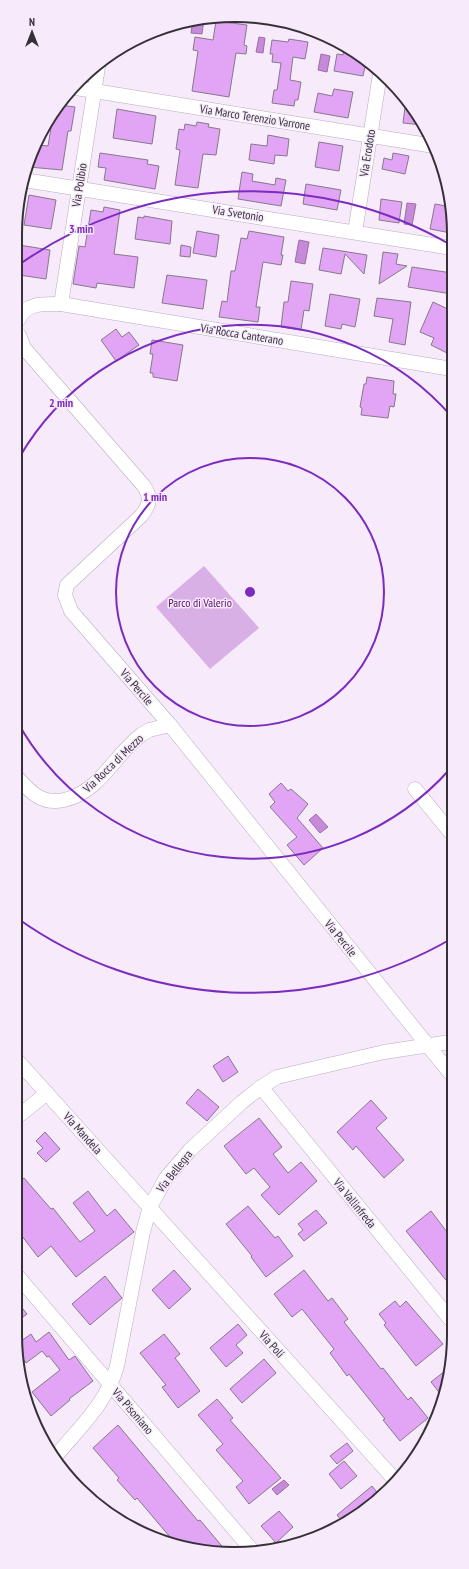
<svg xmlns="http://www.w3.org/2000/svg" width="469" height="1569" font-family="'PT Sans Narrow',sans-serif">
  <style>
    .green { fill: #d9b0e6 }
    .water { fill: #c68ad9; stroke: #9b6fa8 }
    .building { fill: #e2a4f5; stroke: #857a89 }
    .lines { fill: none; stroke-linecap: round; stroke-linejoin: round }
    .minor-casing { stroke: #b9adbd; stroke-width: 15 }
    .minor { stroke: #fff; stroke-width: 14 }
    .ring { fill: none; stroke: #7b2cbf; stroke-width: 2 }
    .labels { text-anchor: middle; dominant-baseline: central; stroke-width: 3; stroke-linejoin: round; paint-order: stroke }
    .street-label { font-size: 12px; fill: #363137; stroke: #f6eafb }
    .park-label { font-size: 12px; fill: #5c0d6f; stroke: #f6eafb }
    .rim { fill: none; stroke: #363137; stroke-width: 2 }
    .centre { fill: #7b2cbf; stroke: #f6eafb; stroke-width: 2 }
    .ring-label { font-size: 12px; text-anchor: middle; font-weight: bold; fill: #7b2cbf; stroke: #f6eafb; stroke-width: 3; stroke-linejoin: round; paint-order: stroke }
  </style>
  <rect width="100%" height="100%" fill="#f6eafb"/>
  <!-- green -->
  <polygon class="green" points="204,566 259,628 210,669 156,607"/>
  <!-- water -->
  <g class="water">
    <polygon points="193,19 204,19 202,34 191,33"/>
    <polygon points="259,37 265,38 263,53 256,52"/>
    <polygon points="321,54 330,56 327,72 318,70"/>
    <polygon points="407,203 416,204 412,225 404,224"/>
    <polygon points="299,240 309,242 305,264 295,262"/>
    <polygon points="316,814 328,827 320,833 309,820"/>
    <polygon points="284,1480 289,1485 277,1495 272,1489"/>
  </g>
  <!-- building -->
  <g class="building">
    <polygon points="216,21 247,25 244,45 247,46 246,54 236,53 229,97 192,91 198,51 193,50 195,37 213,40"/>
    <polygon points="289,39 308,42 305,59 293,57 290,80 301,82 298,100 295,100 294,106 272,103 274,90 277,90 281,63 272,62 273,54 270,54 272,40 288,42"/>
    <polygon points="344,49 351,50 366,62 363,76 334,71 337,54 343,55"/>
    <polygon points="334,89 353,92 348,118 314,112 318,93 332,96"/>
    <polygon points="406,100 423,125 403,123"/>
    <polygon points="60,105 75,107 71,131 68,131 62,170 29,167 39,145 48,146 51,128 46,128 52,112"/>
    <polygon points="117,109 156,116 152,144 113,138"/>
    <polygon points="197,122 209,124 208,127 220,129 216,155 203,154 198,188 175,185 180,150 176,149 179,129 184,130 185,124 196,126"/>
    <polygon points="268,135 289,139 287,156 275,155 274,164 249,160 251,144 267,146"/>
    <polygon points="319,142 343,146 339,171 315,167"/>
    <polygon points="100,153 148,160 147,164 159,166 155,189 104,180 106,168 98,167"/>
    <polygon points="393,153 409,156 405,174 382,169 384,158 392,160"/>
    <polygon points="242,172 253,174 252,181 275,185 276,178 286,180 281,206 238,199"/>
    <polygon points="306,184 341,190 337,210 303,204"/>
    <polygon points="29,195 56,200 51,229 24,225"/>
    <polygon points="381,199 402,202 399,223 379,220"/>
    <polygon points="435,204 452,207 451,233 430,229"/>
    <polygon points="104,207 120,210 114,254 138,257 134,288 97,283 96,288 73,284 79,246 85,247 91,210 103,212"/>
    <polygon points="144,216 172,221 170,244 135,239 138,217 144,218"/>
    <polygon points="197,231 219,235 216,257 193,253"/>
    <polygon points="249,231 284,237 281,255 283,255 281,265 263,262 256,307 260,307 258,322 219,317 222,301 227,302 231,271 235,271 241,238 247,239"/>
    <polygon points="19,245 50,250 46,279 19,275"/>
    <polygon points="181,245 191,247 190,257 180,256"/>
    <polygon points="323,248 367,255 364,274 345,254 341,274 319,270"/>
    <polygon points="383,252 398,254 396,264 407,266 379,284"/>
    <polygon points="412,267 452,273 452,294 408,287"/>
    <polygon points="167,275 207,280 203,309 162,303"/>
    <polygon points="291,281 313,284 309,311 304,310 301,330 281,327 284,302 288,302"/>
    <polygon points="330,294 360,299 355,327 342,324 341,329 325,326"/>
    <polygon points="377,298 411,302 405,345 389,342 393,319 374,316"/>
    <polygon points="433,302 452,311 448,321 452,323 452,343 447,353 431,345 434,338 420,332"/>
    <polygon points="116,329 122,337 129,332 139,345 116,361 101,340"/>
    <polygon points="152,340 183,345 177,381 153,377 153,373 150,373 153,354 150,354"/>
    <polygon points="367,377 394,381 393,394 396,394 394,407 390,406 388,418 361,415 362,408 360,407 364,384 366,384"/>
    <polygon points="281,783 288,791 291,789 308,804 297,818 323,848 304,865 287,845 297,837 270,807 275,802 269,794"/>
    <polygon points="228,1056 238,1072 223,1082 213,1066"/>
    <polygon points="198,1089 219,1107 207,1121 186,1103"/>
    <polygon points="371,1100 387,1118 376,1128 404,1160 384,1178 356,1146 353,1150 337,1132"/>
    <polygon points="259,1118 282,1147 273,1154 288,1173 301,1162 317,1181 279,1215 261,1195 270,1187 254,1168 246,1174 224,1146"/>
    <polygon points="45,1132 60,1149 46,1162 37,1153 43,1148 36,1141"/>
    <polygon points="24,1178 51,1209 53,1208 80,1242 95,1231 73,1203 88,1191 107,1216 115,1209 134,1232 76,1277 51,1246 38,1257 15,1227 16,1185"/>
    <polygon points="248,1206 275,1238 278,1236 293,1256 266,1277 251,1257 252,1256 226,1224"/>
    <polygon points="316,1210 327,1223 304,1241 298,1234 303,1230 298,1224"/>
    <polygon points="431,1211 450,1236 450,1285 406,1231"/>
    <polygon points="174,1270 191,1289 169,1309 152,1290"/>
    <polygon points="304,1270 328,1301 332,1298 348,1319 344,1322 381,1369 383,1368 408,1400 411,1397 428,1418 400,1441 383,1420 385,1419 349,1374 347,1376 330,1353 334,1349 302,1309 292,1317 274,1294"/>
    <polygon points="105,1276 122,1298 90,1325 72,1304"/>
    <polygon points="15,1299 27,1314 15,1323"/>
    <polygon points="395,1301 400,1307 406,1301 443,1344 416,1366 384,1325 386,1323 379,1314"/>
    <polygon points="238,1324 247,1335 236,1345 243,1353 226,1367 210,1348"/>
    <polygon points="49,1332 69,1360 75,1356 93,1381 69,1399 70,1400 51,1416 32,1392 60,1370 49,1356 47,1357 42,1351 26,1363 19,1353 17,1344 31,1334 36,1342"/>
    <polygon points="164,1334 180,1354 175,1358 200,1391 178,1408 162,1387 166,1385 140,1353"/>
    <polygon points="264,1359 276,1373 242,1403 230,1389"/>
    <polygon points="450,1367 450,1378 442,1396 431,1382"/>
    <polygon points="217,1399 233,1418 230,1420 281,1478 249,1504 236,1487 243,1481 216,1450 223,1444 198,1415"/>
    <polygon points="118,1425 198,1521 200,1520 226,1551 206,1552 175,1543 137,1498 135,1500 117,1480 119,1478 93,1448"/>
    <polygon points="347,1443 353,1451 337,1464 330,1456"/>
    <polygon points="344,1461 357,1476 341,1489 329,1474"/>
    <polygon points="372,1486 380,1496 368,1509 342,1521 337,1515"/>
    <polygon points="279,1511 293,1527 276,1543 261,1526"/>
  </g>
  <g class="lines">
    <defs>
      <g id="minor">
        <polyline points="76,88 434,146"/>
        <polyline points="24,180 452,248"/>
        <polyline points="355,232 380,74"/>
        <polyline points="61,304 98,67"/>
        <path d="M19,319C26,302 45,304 61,304L452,369"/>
        <path d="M19,335L24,348L143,485C152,497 150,505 141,516L67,585L65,595L71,611L170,725L450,1073"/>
        <path d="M17,777C30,792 42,805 64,800C100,792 114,755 141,735L149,730L170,725"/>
        <polyline points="415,789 451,833"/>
        <polyline points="16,1059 395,1480"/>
        <polyline points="261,1087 450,1319"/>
        <polyline points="16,1118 47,1093"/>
        <polyline points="15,1273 251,1549"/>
        <path d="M55,1457C79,1428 107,1403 117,1366L143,1232L150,1207L166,1178L190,1150L242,1102L261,1087L277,1077L384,1052L450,1042"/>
      </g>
    </defs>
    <!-- minor casing -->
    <use href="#minor" class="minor-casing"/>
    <!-- minor -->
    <use href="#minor" class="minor"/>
  </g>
  <!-- distance rings -->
  <g class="ring">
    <circle cx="250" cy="592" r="134"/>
    <path d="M450 769A267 267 0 0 1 18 723M19 458A267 267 0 0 1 452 417"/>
    <path d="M451 939A401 401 0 0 1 17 918M20 264A401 401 0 0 1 451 245"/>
  </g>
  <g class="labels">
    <!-- street labels -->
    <g class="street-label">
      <text transform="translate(255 117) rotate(9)">Via Marco Terenzio Varrone</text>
      <text transform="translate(367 153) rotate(-81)">Via Erodoto</text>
      <text transform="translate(79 185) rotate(-81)">Via Polibio</text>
      <text transform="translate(238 213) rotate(9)">Via Svetonio</text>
      <text transform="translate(242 334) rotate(9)">Via Rocca Canterano</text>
      <text transform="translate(137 687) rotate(49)">Via Percile</text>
      <text transform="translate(113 763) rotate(-44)">Via Rocca di Mezzo</text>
      <text transform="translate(341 938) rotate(51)">Via Percile</text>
      <text transform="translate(83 1133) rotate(48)">Via Mandela</text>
      <text transform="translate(174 1171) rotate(-52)">Via Bellegra</text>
      <text transform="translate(355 1203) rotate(51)">Via Vallinfreda</text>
      <text transform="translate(272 1344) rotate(48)">Via Poli</text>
      <text transform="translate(133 1411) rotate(49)">Via Pisoniano</text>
    </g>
    <!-- park labels -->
    <g class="park-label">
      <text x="200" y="602">Parco di Valerio</text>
    </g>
  </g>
  <!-- crop -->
  <path d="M0 0H469V1569H0ZM234 22H235A212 212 0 0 1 447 234V1335A212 212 0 0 1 235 1547H234A212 212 0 0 1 22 1335V234A212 212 0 0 1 234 22Z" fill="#f6eafb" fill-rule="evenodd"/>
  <path class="rim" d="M234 22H235A212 212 0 0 1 447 234V1335A212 212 0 0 1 235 1547H234A212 212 0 0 1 22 1335V234A212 212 0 0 1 234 22Z"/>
  <circle cx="250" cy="592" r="6" class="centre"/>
  <g class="ring-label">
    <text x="81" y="233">3 min</text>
    <text x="61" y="407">2 min</text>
    <text x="155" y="501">1 min</text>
  </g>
  <!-- north arrow -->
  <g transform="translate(32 32)" stroke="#f6eafb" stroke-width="3" paint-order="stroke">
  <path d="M0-3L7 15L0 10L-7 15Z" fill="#363137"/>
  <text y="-6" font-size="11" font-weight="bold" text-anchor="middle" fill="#363137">N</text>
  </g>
</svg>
